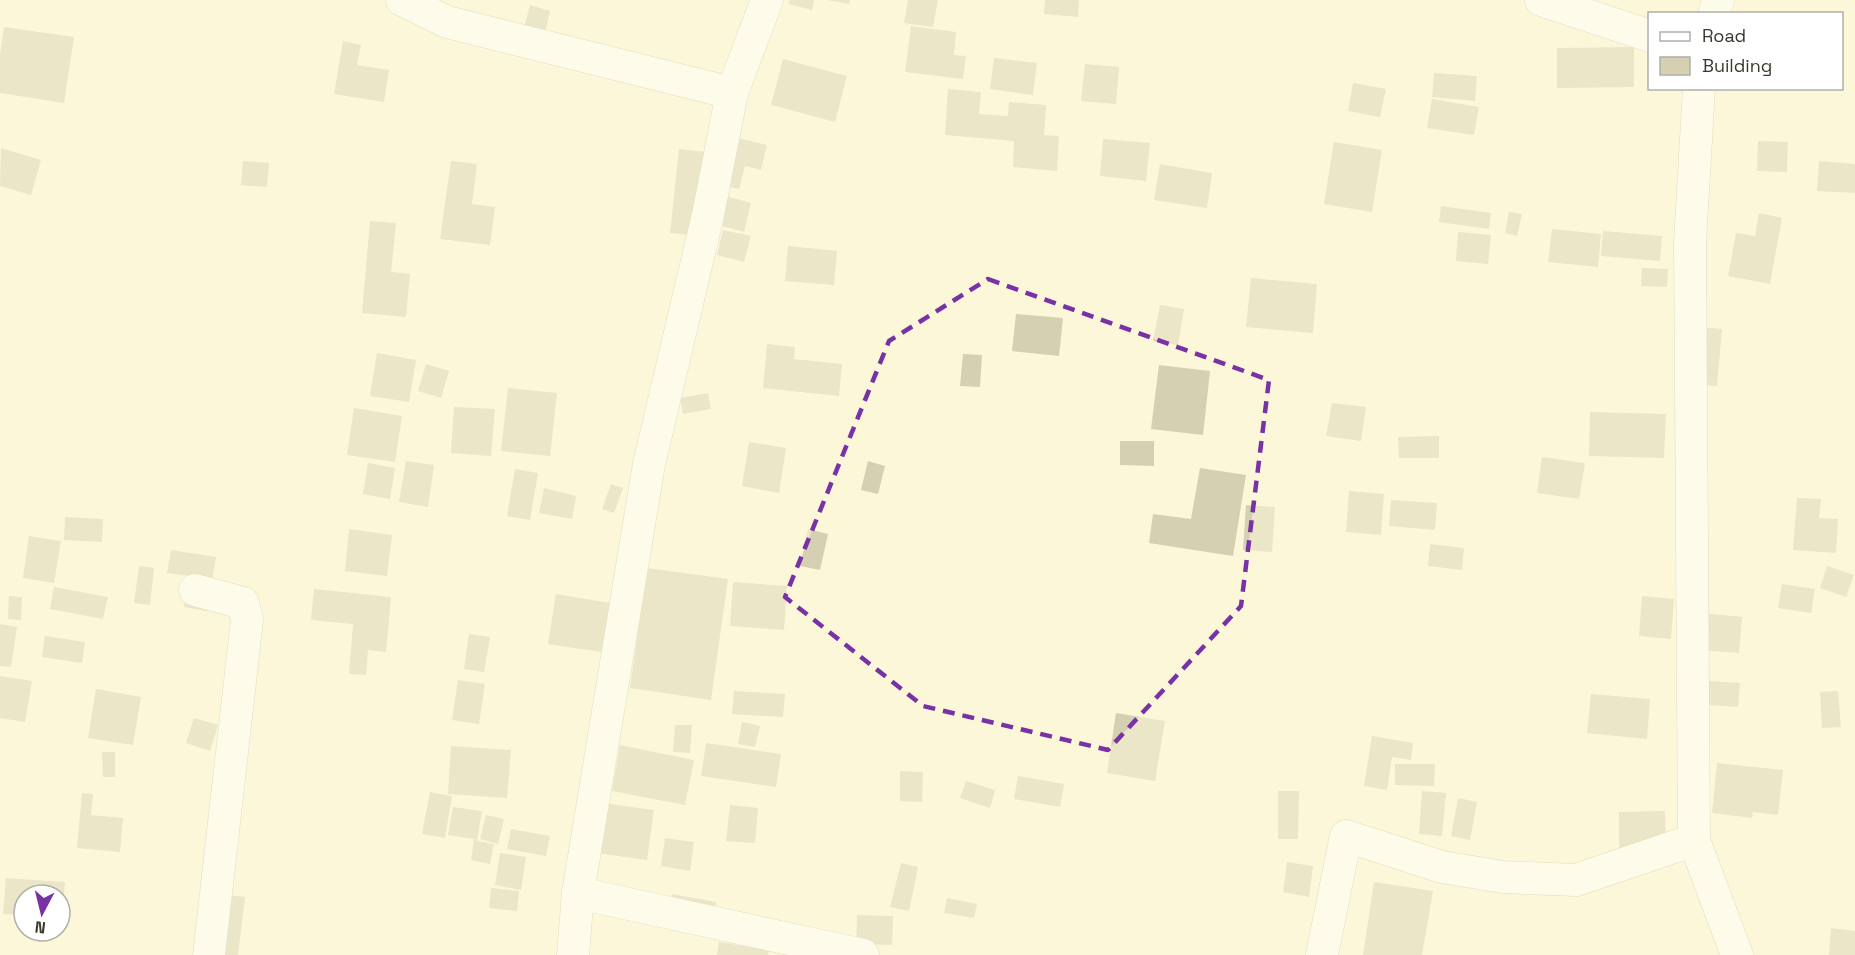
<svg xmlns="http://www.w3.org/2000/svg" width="1855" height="955" font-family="'Space Grotesk',sans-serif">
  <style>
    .building { fill: #d5d0b2 }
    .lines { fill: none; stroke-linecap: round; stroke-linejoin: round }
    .street-casing { stroke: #c2bd9f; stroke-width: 33 }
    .street { stroke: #fff; stroke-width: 32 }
    .marked { fill: none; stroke: #7832a6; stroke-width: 4.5; stroke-dasharray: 12 8; stroke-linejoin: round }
  </style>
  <rect width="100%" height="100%" fill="#fcf7d8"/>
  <!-- building -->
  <g class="building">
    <polygon points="790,0 814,0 812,10 788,4"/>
    <polygon points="827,0 850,0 849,4"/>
    <polygon points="908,0 938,0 933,27 904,23"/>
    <polygon points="1045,0 1079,0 1078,17 1044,14"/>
    <polygon points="530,5 550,11 544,37 523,32"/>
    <polygon points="911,26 956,32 954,55 966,56 963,79 905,72"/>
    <polygon points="4,27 74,37 64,103 0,93 0,54"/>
    <polygon points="343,41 361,45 357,65 389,70 384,102 334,94"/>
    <polygon points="1634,47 1634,87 1557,88 1557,48"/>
    <polygon points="994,58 1037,63 1033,95 990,89"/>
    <polygon points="783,59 847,76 835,122 771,105"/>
    <polygon points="1085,64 1119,67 1116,104 1081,101"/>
    <polygon points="1434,73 1477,76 1475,101 1432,97"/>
    <polygon points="1353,83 1386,89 1380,117 1348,111"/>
    <polygon points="948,89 981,92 979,114 1008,116 1009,102 1046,105 1044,135 1059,136 1057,171 1013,167 1014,141 945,135"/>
    <polygon points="1432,99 1479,107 1474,135 1427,128"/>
    <polygon points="729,136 767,145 761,170 745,166 739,189 717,184"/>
    <polygon points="1103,139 1150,143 1146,181 1100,176"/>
    <polygon points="1758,141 1788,142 1787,172 1757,171"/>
    <polygon points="1334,142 1382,150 1372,212 1324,204"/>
    <polygon points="1,148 41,160 31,195 0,186"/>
    <polygon points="679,149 706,152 698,236 670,233"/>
    <polygon points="243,161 269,163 267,187 241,185"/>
    <polygon points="451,161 477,164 472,204 495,207 490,245 440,239"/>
    <polygon points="1819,161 1855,164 1855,193 1817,191"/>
    <polygon points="1160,164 1212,173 1207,208 1154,200"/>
    <polygon points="719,194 751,203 744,232 711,223"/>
    <polygon points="1441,206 1491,213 1489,229 1439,222"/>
    <polygon points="1509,212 1522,214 1517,236 1505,233"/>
    <polygon points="1759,213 1782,218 1770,284 1728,276 1736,233 1755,236"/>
    <polygon points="370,221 396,223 391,272 410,274 406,317 362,313"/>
    <polygon points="1552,229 1601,234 1598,267 1548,262"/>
    <polygon points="723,230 751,236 744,262 717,255"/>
    <polygon points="1603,231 1662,236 1660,261 1601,256"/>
    <polygon points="1458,232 1491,235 1488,264 1456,261"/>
    <polygon points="788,246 837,251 834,285 785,281"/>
    <polygon points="1642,268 1668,269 1667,287 1641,286"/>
    <polygon points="1251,278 1317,284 1313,333 1246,327"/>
    <polygon points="1160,305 1184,309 1178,345 1153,341"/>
    <polygon points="1016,314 1063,318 1059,356 1012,351"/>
    <polygon points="1698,327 1722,329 1717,386 1693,384"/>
    <polygon points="767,344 795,347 794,359 842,364 839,396 763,388"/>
    <polygon points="377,353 416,360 409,402 370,396"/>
    <polygon points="963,354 982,355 980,387 960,386"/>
    <polygon points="426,364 449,371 441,398 418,391"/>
    <polygon points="1159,365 1210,371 1203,435 1151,429"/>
    <polygon points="508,388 557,393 550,456 501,451"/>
    <polygon points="708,393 711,409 683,414 680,398"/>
    <polygon points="1332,403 1366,407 1361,441 1326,436"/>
    <polygon points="454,407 495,409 491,456 451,453"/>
    <polygon points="354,408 402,416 395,462 347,455"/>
    <polygon points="1590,412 1666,414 1664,458 1589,456"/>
    <polygon points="1439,436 1439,458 1399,458 1398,437"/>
    <polygon points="1120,441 1154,441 1154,466 1120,465"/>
    <polygon points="749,442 786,448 779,493 742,486"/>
    <polygon points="1542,457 1585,463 1579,499 1537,493"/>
    <polygon points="406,461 434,465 428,507 399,502"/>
    <polygon points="868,461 885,466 878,494 861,490"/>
    <polygon points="368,463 395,468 390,499 363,494"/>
    <polygon points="1200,468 1246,475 1233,556 1149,543 1153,514 1191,519"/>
    <polygon points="515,469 538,473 530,520 507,516"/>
    <polygon points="611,484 623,488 614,513 602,509"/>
    <polygon points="544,488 576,496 572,519 539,513"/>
    <polygon points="1349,491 1384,494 1381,535 1346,532"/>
    <polygon points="1797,498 1821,499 1819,518 1838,519 1836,553 1793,550"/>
    <polygon points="1391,500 1437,503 1435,530 1389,526"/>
    <polygon points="1246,505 1275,507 1272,552 1243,550"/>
    <polygon points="65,517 103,519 102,542 64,540"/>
    <polygon points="349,529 392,535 387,576 345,571"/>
    <polygon points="808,529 828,534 820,570 800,566"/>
    <polygon points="29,536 61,541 54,583 23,578"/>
    <polygon points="1430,544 1464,548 1462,570 1428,566"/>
    <polygon points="171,550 216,557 207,611 184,607 189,576 167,573"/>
    <polygon points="139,566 154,568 150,605 134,603"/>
    <polygon points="1827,566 1854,575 1846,597 1820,588"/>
    <polygon points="647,568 728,579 711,700 630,688"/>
    <polygon points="733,582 787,586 784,630 730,626"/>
    <polygon points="1782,584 1815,589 1811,613 1778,608"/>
    <polygon points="54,587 108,597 103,619 50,609"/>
    <polygon points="314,589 391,597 386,652 368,650 366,675 349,674 353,624 311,620"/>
    <polygon points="556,594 616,604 608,653 548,644"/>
    <polygon points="9,596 22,597 21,620 8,619"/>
    <polygon points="1642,596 1674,599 1671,639 1639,636"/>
    <polygon points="1702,613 1742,617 1739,653 1698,650"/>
    <polygon points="0,624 17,627 11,667 0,666"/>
    <polygon points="469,634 490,637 484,672 464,669"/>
    <polygon points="45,636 85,642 82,663 42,657"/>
    <polygon points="0,676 32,681 25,722 0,718"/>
    <polygon points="458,680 485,684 479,724 452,720"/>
    <polygon points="1696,680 1740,683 1738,707 1694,704"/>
    <polygon points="96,689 141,697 133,745 88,738"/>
    <polygon points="734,691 785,694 783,717 732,714"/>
    <polygon points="1838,691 1841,727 1822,728 1820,692"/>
    <polygon points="1591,694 1650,699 1647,739 1587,733"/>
    <polygon points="1116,713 1165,721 1155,781 1107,773"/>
    <polygon points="194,718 218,725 210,751 186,743"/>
    <polygon points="742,722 760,726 755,747 738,744"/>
    <polygon points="675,725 692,725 690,753 673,752"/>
    <polygon points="1372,736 1413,743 1411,760 1392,757 1387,790 1364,786"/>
    <polygon points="706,743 781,754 776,787 701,776"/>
    <polygon points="620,745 694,760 685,805 612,791"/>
    <polygon points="451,746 511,750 507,798 448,794"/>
    <polygon points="102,752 115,752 115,777 103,777"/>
    <polygon points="1717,763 1783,770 1778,815 1753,812 1752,818 1712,813"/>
    <polygon points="1395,764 1435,764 1434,786 1395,785"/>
    <polygon points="900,771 923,772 922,802 900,801"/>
    <polygon points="1018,776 1064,784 1060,807 1014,799"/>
    <polygon points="966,781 995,790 990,808 960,798"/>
    <polygon points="1278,791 1299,791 1298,839 1278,839"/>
    <polygon points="1422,791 1446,793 1442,836 1419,834"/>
    <polygon points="430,792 452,796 445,838 422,834"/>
    <polygon points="82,793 93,794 91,815 123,818 120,852 77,848"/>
    <polygon points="1458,798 1477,802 1470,840 1451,836"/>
    <polygon points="596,802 654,810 647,860 589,852"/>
    <polygon points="730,805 758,808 755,843 726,841"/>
    <polygon points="453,807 482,811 477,841 494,844 490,864 471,860 474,839 448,835"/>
    <polygon points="1665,811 1666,856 1619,857 1619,812"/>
    <polygon points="486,815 504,819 498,844 480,839"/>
    <polygon points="511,829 550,836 546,856 507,849"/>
    <polygon points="665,838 694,842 690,871 661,866"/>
    <polygon points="500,853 526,857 521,890 495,885"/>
    <polygon points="1287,862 1313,866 1309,897 1283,892"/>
    <polygon points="901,863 918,867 909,911 890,907"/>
    <polygon points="6,878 65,882 62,919 60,895 24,895 24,915 3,914"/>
    <polygon points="1374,882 1433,891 1422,955 1363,955"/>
    <polygon points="491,888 519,891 517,911 489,908"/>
    <polygon points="210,893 245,897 238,955 201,955"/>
    <polygon points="672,894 716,902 712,926 668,919"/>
    <polygon points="947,898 977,904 974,918 944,913"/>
    <polygon points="857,915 893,916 892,945 856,944"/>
    <polygon points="1831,928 1855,931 1855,955 1829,955"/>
    <polygon points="719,942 769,950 768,955 717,955"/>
  </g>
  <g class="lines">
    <defs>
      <g id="street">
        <polyline points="402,0 447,22 732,93 767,0"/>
        <polyline points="1541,0 1650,36"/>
        <polyline points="1714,14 1718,0"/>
        <polyline points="1699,88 1690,242 1694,840 1737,955"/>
        <polyline points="195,590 243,603 247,620 209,955"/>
        <polyline points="578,893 649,464 708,215 732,93"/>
        <polyline points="573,955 578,893 863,955"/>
        <polyline points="1322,955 1346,836 1442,867 1503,877 1576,880 1694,840"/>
      </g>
    </defs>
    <!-- street casing -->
    <use href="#street" class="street-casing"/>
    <!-- street -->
    <use href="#street" class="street"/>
  </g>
  <!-- marked area -->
  <path d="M0 0H1855V955H0ZM988,279L1269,380L1241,606L1108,750L923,706L785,597L889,341Z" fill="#fcf7d8" fill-opacity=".55" fill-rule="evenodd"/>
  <path class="marked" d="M988,279L1269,380L1241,606L1108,750L923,706L785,597L889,341Z"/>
  <!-- legend -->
  <rect x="1648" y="12" width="195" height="78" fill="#ffffff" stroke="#b0afab" stroke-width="1.5"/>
  <rect x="1660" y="32" width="30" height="9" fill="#ffffff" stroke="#b0afab" stroke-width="1.5"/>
  <text x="1702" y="42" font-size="18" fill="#3a382c">Road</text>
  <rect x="1660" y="57" width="30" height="18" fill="#d5d0b2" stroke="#b0afab" stroke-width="1.5"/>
  <text x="1702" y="72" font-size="18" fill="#3a382c">Building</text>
  <!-- north arrow -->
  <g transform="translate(42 913) rotate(187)"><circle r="28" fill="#ffffff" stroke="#b0afab" stroke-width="1.5"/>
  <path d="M0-4.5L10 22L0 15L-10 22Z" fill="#7832a6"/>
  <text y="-9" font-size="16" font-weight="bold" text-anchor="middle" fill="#3a382c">N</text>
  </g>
</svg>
